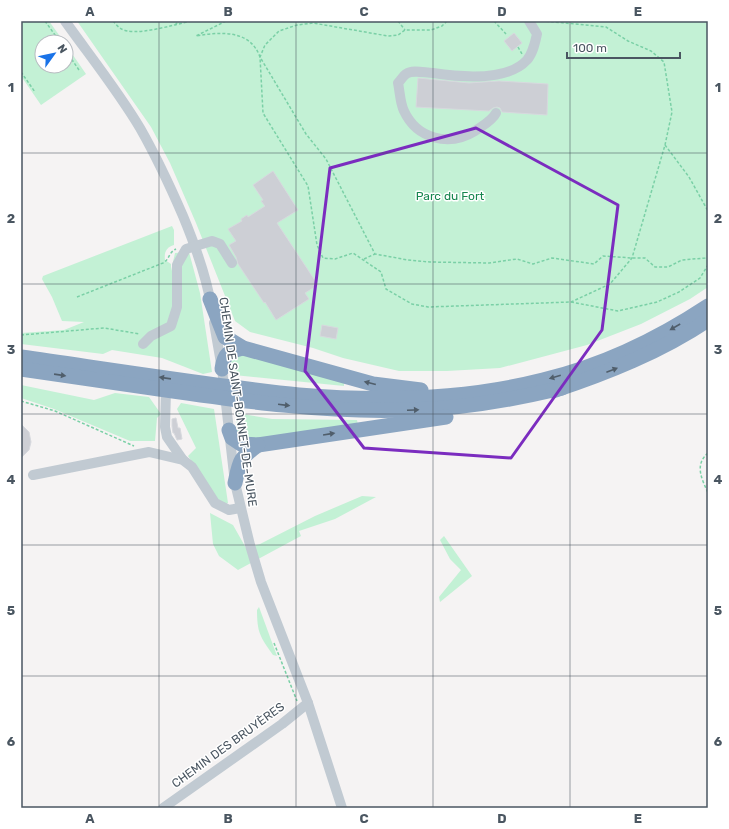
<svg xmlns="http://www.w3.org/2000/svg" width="729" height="829" font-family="Rubik,sans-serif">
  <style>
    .green { fill: #c3f1d5 }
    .building { fill: #cdcfd5; stroke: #d7d9de }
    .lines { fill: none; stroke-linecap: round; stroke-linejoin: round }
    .path { stroke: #7ad0a6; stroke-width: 1.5; stroke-dasharray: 3 2; stroke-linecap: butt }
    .minor { stroke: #c1cad2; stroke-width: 10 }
    .highway { stroke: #8ba5c1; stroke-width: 15 }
    .oneway { fill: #505e6b }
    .marked { fill: none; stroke: #7b2cbf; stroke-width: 3; stroke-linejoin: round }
    .grid { fill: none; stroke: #4a5661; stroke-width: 1; stroke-opacity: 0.55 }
    .labels { text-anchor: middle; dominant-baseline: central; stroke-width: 3; stroke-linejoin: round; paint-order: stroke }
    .park-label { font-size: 12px; fill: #17864f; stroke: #fff }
    .street-label { font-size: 12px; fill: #4a5661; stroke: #fff }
    .neatline { fill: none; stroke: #4a5661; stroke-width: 1.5 }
    .grid-label { font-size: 13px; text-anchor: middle; font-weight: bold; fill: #4a5661 }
  </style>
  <rect width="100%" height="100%" fill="#f5f3f3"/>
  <!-- green -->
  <g class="green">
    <polygon points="21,21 49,21 64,42 42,42 42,66 66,66 66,45 86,74 41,105 21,76"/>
    <polygon points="77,21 708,21 708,287 690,299 641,324 587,345 500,368 447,371 399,371 343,358 313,348 250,332 235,321 196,223 170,163 151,127"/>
    <path d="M172,226L174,230V245C166,247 164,253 165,260L171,264V271L175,253L189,252L200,293L212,372L203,374L162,358L112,350L103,354L21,344V333L64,330L84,322L62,321L52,297L42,279L43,276Z"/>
    <polygon points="248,354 344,381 344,386 234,375 230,362 234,355"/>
    <polygon points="21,385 94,400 115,393 149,397 161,414 157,418 155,441 130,441 54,409 21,398"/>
    <polygon points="181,403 214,409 228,503 222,505 188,456 196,448 177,409"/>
    <polygon points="236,413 272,419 357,420 358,425 251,440 237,433"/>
    <polygon points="362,496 376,497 335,519 299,531 301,536 238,570 219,556 213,544 210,513 233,525 246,548 260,544 315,516"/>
    <polygon points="444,536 472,576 440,602 439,597 461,570 450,559 440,540"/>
    <path d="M259,607L277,656L273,655C260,637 257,632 257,610Z"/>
  </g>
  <!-- building -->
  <g class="building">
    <polygon points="514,33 522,43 512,51 504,41"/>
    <polygon points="418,78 469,83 499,81 548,84 547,115 502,112 500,108 497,107 493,108 489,111 416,107"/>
    <polygon points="273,171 298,210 277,223 318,285 305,293 309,299 276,320 265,302 264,303 238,264 236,257 229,245 236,241 228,229 242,221 241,219 247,215 248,217 265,206 261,201 263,200 253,185"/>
    <polygon points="322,325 338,328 336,339 320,336"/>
    <polygon points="176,418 178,428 180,428 182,439 177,440 174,433 173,433 172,426 172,419"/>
    <polygon points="21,424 29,432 31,442 29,450 21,458"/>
  </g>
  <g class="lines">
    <!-- path -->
    <g class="path">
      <polyline points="45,21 60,42"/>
      <path d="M113,21C115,23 117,26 120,28C133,38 175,24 192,21"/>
      <path d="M226,21L196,36C220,32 250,29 260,57L306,134L326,159L375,254L408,260L430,262L489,263L517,259L533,264L552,258L594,264L603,256L632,258H645L655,267H668L682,260L705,258L708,257"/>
      <polyline points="398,21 405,30"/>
      <polyline points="447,21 442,26 431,30 405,30 398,35 388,36 313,23 297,25 279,31 265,45 260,57 263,113 308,186 317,245 323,258 335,259 353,253 381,272 386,289 412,304 428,307 571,302 610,284 632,258 665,145 672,112 664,62 651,51 628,41 606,27 544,21"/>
      <polyline points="494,21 506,34"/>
      <polyline points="175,25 179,21"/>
      <polyline points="518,47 522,54"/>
      <polyline points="66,51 79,70"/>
      <polyline points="21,72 35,92"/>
      <polyline points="665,145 689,177 708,211"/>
      <polyline points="364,259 375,254"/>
      <path d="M77,297L163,263C170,259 168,253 176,249"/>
      <polyline points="571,302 618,311 657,302 679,292 700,278 708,265"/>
      <polyline points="21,335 104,328 140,334"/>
      <polyline points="21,401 55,411 134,446"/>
      <path d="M708,453C694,465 702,479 708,493"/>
      <polyline points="274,643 297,701"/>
    </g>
    <!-- minor -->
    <g class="minor">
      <path d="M65,21C90,56 118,91 140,128C156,156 170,186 183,216C195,245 206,274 211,305"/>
      <path d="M496,113C492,121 482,126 475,131C449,147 417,139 404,111C400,103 400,92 398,83C401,80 403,76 406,74C413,69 425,73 433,73C460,77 507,82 527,60C533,53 535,43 537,34L529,21"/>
      <polyline points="214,323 222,369 235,483 250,545 261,582 308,703 342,808"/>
      <polyline points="143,344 151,336 171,326 177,307 177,265 186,249 212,241 220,244 232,263"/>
      <polyline points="166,390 165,427 167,437 183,460"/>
      <polyline points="33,475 149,452 183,460 192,467 215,503 229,510 240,508"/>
      <polyline points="163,808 282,724 308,703"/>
    </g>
    <!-- highway -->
    <g class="highway">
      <polyline points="210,299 225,337 243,348 373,384 421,390"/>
      <path d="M21,357C91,367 162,378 232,387C255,390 277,393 299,395C381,402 464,400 543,380C602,366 658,339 708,306"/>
      <path d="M21,369C67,376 113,382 159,389C242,401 325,413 409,410C461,409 511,400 562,388"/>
      <path d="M222,369C224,353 228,352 243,348"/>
      <path d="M553,391C607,373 660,352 708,320"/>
      <polyline points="229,430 232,438 241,444 258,445 446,417"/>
      <path d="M235,483C240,460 239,459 258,445"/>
    </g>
  </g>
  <!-- one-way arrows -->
  <defs><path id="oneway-solid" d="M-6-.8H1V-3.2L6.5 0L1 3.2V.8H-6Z"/></defs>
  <g class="oneway">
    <use href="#oneway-solid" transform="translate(675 327) rotate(150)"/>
    <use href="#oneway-solid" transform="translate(612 370) rotate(-21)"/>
    <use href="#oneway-solid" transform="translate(60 375) rotate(8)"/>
    <use href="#oneway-solid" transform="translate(555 377) rotate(164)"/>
    <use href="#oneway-solid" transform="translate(165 378) rotate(-172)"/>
    <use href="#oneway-solid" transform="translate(370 383) rotate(-166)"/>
    <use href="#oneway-solid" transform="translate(284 405) rotate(7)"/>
    <use href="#oneway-solid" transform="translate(413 410) rotate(-3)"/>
    <use href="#oneway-solid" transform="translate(329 434) rotate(-9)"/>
  </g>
  <!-- marked area -->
  <path class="marked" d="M476,128L618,205L602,330L511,458L364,448L305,371L330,168Z"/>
  <!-- grid -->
  <path class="grid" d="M159,21V808M296,21V808M433,21V808M570,21V808M21,153H708M21,284H708M21,414H708M21,545H708M21,676H708"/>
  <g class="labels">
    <!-- park labels -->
    <g class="park-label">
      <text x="450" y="196">Parc du Fort</text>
    </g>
    <!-- street labels -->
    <g class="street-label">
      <text transform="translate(238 402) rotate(82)">CHEMIN DE SAINT-BONNET-DE-MURE</text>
      <text transform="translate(228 745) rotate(-36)">CHEMIN DES BRUYÈRES</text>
    </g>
  </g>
  <!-- border -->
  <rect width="729" height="829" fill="none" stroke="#ffffff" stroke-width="44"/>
  <!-- north arrow -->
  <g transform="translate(54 54) rotate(57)"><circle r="19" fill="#ffffff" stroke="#b7bbc0"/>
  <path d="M0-3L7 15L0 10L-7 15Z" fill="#1a73e8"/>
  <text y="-6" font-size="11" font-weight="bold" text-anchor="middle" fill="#4a5661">N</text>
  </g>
  <!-- scale -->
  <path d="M567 52v6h113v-6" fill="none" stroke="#4a5661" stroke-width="2"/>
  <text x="573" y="52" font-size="12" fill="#4a5661" stroke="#ffffff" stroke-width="3" paint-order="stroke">100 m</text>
  <rect x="22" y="22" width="685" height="785" class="neatline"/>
  <g class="grid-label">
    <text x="90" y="16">A</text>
    <text x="228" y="16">B</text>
    <text x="364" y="16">C</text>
    <text x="502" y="16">D</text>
    <text x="638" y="16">E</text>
    <text x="11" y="92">1</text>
    <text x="718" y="92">1</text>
    <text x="11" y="223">2</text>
    <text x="718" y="223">2</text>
    <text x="11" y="354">3</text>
    <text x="718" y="354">3</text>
    <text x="11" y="484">4</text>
    <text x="718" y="484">4</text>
    <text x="11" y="615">5</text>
    <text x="718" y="615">5</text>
    <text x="11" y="746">6</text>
    <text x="718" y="746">6</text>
    <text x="90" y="823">A</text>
    <text x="228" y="823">B</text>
    <text x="364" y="823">C</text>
    <text x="502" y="823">D</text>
    <text x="638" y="823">E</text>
  </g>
</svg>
